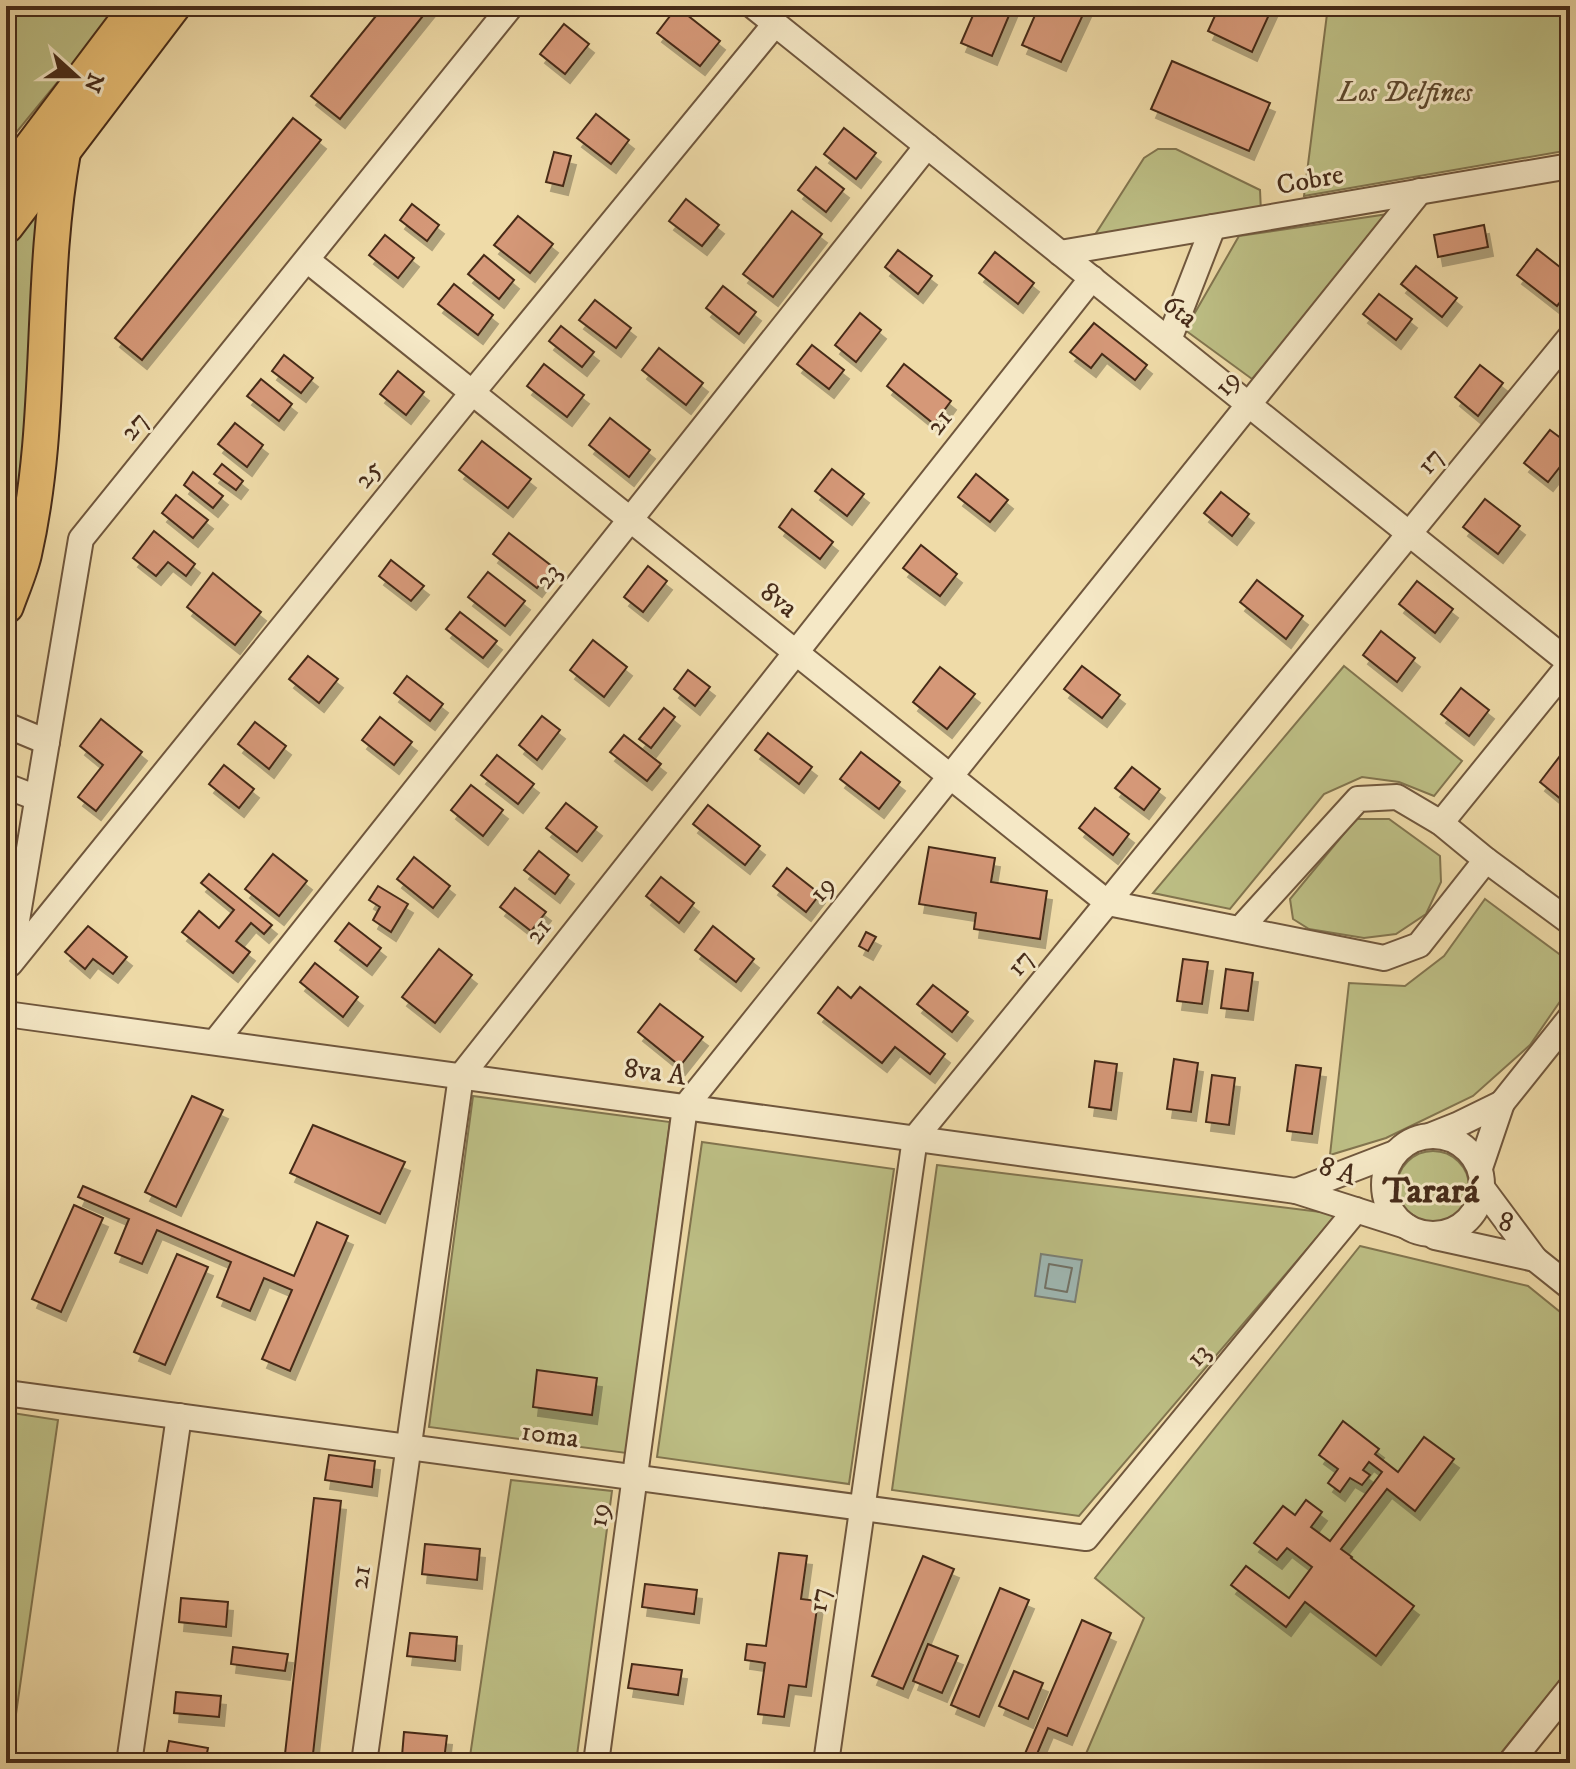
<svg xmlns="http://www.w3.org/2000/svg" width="1576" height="1769" font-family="'IM FELL DW Pica',serif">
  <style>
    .green { fill: #bdbf85; stroke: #82754f; stroke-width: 2 }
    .water { fill: #9fb8b3; stroke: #7b8075; stroke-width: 2 }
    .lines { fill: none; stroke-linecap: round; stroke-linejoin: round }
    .shore { stroke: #727266; stroke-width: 2 }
    .building { fill: #d59878; stroke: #462b19; stroke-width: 2; filter: url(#shadow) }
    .minor-casing { stroke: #70573d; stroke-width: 28 }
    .highway-casing { stroke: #462b19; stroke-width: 38 }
    .minor { stroke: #f5e8c6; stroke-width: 24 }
    .highway { stroke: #e8be74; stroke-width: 34 }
    .labels { text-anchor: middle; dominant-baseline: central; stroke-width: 6; stroke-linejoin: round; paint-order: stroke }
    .park-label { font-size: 28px; font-style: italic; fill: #5e492f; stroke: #f5e8c6 }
    .street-label { font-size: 28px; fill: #462b19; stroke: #f5e8c6 }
    .district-label { font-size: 36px; font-weight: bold; fill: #462b19; stroke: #f5e8c6 }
  </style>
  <defs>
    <filter id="shadow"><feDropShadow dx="5" dy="9" stdDeviation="0" flood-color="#0004"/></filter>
  </defs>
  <rect width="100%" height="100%" fill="#efdba8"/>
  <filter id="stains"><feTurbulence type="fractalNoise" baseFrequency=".0025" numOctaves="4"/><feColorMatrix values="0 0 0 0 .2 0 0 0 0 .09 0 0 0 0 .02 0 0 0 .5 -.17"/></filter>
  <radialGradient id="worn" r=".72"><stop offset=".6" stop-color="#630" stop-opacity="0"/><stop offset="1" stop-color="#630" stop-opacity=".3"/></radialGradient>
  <!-- green -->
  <g class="green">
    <polygon points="6,6 120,6 6,145"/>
    <polygon points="1328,6 1570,6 1570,150 1304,196"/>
    <polygon points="1158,149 1176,149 1260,190 1261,212 1093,238 1144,158"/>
    <polygon points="36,202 35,296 23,496 6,547 6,242"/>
    <polygon points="1395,213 1252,379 1185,330 1239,236"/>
    <polygon points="1344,666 1462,761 1434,796 1399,782 1362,777 1324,794 1230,909 1153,893"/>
    <polygon points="1356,819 1389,819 1440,856 1441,882 1426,914 1396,934 1364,938 1309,929 1293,919 1290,899"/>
    <polygon points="1485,899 1570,962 1570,987 1530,1045 1473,1096 1386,1138 1330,1155 1349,983 1405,986 1444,956"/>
    <polygon points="473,1096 670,1122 626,1453 429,1427"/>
    <polygon points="702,1142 894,1169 849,1484 657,1457"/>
    <circle cx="1433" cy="1187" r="36"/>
    <polygon points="937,1165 1337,1214 1079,1516 892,1490"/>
    <polygon points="1360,1246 1528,1286 1570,1320 1570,1668 1493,1763 1082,1763 1144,1618 1095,1578"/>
    <polygon points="6,1412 58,1420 9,1763 6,1763"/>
    <polygon points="511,1480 612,1491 576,1763 469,1763"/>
  </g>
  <!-- water -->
  <polygon class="water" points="1041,1254 1082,1260 1075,1302 1035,1296"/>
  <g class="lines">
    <!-- shore -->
    <polygon class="shore" points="1049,1264 1072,1268 1067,1292 1045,1288"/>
  </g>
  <!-- building -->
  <g class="building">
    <polygon points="384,6 431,6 340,119 311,96"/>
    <polygon points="977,6 1013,6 992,56 961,43"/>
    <polygon points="1039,6 1087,6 1061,62 1022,45"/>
    <polygon points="1217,6 1273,6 1252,52 1208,31 1219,7"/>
    <polygon points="677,7 720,41 700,66 657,33"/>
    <polygon points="564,24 589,44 565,74 540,54"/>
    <polygon points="1172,61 1270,103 1249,151 1151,109"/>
    <polygon points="596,114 629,140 611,164 577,138"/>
    <polygon points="293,118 321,140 142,360 115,338"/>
    <polygon points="844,128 876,153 856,179 824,154"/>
    <polygon points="554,152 571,156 563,186 546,182"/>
    <polygon points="816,167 844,189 826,212 798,190"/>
    <polygon points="686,199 719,225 702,246 669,221"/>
    <polygon points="412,204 439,225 427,241 400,220"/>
    <polygon points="792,211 822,234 773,297 743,274"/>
    <polygon points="518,216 553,244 530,273 494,245"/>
    <polygon points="1484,225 1488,247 1438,257 1434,235"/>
    <polygon points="385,235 414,258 398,278 369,255"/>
    <polygon points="1537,249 1570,275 1570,290 1557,306 1517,275"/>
    <polygon points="898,250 932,276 918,294 885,267"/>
    <polygon points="995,252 1034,283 1018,304 979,273"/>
    <polygon points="484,255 514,280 499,299 468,274"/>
    <polygon points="1416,266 1457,298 1442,317 1401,284"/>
    <polygon points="454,284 493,315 478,335 438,304"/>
    <polygon points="723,286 756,312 739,334 706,308"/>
    <polygon points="1379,294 1412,319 1396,340 1363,314"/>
    <polygon points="595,300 631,328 616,348 579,320"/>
    <polygon points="860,313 881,330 856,362 835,345"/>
    <polygon points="1094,323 1147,365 1135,380 1102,354 1091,368 1070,352"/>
    <polygon points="561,326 594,352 582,367 549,341"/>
    <polygon points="812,345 844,370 829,389 797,364"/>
    <polygon points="659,348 703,383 686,405 642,370"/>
    <polygon points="284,355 313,378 301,393 272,371"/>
    <polygon points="544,364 584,395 567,417 527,386"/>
    <polygon points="904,364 951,401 934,424 887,386"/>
    <polygon points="1480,365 1503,383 1478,416 1455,397"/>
    <polygon points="398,371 424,392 406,415 380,394"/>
    <polygon points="261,379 292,404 279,421 247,396"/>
    <polygon points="610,418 650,450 629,477 589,445"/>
    <polygon points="235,423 263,445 247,467 218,444"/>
    <polygon points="1550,430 1570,445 1570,454 1548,482 1524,463"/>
    <polygon points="482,441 531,479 508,508 459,470"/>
    <polygon points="222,464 243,481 236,490 214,474"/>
    <polygon points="832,469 864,494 847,516 815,491"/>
    <polygon points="193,472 223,496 213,508 184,485"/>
    <polygon points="976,474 1008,500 990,522 958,497"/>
    <polygon points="1221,492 1249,514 1232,536 1204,513"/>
    <polygon points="176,495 208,520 193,538 162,513"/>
    <polygon points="1485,499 1520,526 1498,554 1463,527"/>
    <polygon points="792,509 833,542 820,559 779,527"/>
    <polygon points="154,531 195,564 186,576 168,562 156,576 133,558"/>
    <polygon points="509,533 553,567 537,588 493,554"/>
    <polygon points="921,545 957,574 940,596 903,568"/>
    <polygon points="391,560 424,586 411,601 379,576"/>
    <polygon points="648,566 667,581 643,612 624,597"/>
    <polygon points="488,572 525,601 505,626 468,597"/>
    <polygon points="213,573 261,612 235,645 187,607"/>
    <polygon points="1257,580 1303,616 1286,639 1240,602"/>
    <polygon points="1417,581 1453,609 1435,633 1399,604"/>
    <polygon points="460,612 497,641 483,658 446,629"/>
    <polygon points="1381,631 1415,658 1397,682 1363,655"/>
    <polygon points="593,640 627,667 604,697 570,670"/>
    <polygon points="308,656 338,679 319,703 289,679"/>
    <polygon points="1082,666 1120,695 1102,718 1064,689"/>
    <polygon points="940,667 975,694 947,729 913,702"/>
    <polygon points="688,670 710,687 695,706 674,689"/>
    <polygon points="407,676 443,704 430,721 394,693"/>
    <polygon points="1461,688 1489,710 1469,736 1441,714"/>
    <polygon points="664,708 675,717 651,748 639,739"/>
    <polygon points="542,716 560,730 537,760 519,745"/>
    <polygon points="380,717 412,742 394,765 362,740"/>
    <polygon points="101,719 142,752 96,811 78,797 103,765 80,746"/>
    <polygon points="255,722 286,746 269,769 238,744"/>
    <polygon points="768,733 812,767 799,784 755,750"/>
    <polygon points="624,735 661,764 647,781 610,752"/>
    <polygon points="861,752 900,782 879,809 840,779"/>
    <polygon points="497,755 534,784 518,804 481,775"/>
    <polygon points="1560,756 1570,764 1570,790 1562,800 1540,782"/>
    <polygon points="224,765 254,789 239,808 209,784"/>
    <polygon points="1132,767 1160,789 1144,810 1115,788"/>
    <polygon points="471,785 503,810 483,836 451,810"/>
    <polygon points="566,803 597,827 577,852 546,828"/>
    <polygon points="708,805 760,846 745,865 693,824"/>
    <polygon points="1095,808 1129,834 1113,855 1079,828"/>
    <polygon points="929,847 995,858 991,882 1047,891 1040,939 974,929 976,913 919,904"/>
    <polygon points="539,851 569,875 555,894 524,870"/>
    <polygon points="273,854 307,881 279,916 245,889"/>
    <polygon points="414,857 450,886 433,908 397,879"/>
    <polygon points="787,868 820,894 806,912 773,886"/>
    <polygon points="209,874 272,925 264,934 251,923 236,941 250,952 233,973 182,932 199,911 219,928 234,910 201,883"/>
    <polygon points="661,877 694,903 679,923 646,896"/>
    <polygon points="378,886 408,904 391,932 373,920 380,907 369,900"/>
    <polygon points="515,888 546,912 531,931 500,907"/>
    <polygon points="349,923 381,948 367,966 335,941"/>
    <polygon points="88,926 127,957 113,974 93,959 85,969 65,952"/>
    <polygon points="713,926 754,959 736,982 695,950"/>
    <polygon points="866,932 876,937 868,951 859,946"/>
    <polygon points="439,949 472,975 435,1023 402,997"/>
    <polygon points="1183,959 1208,962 1202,1004 1177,1001"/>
    <polygon points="315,963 358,997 343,1017 300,982"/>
    <polygon points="1226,969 1253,973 1248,1011 1221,1008"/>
    <polygon points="933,985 968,1012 952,1032 917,1004"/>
    <polygon points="838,987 851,998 860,987 945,1054 930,1074 895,1047 882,1063 818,1013"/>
    <polygon points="660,1004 703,1037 680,1066 638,1032"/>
    <polygon points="1174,1059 1198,1063 1191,1112 1167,1109"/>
    <polygon points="1095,1061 1117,1064 1111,1110 1089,1107"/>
    <polygon points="1296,1065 1321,1068 1312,1134 1287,1131"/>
    <polygon points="1212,1075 1235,1078 1229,1125 1206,1122"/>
    <polygon points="192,1096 223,1110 176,1207 145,1192"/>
    <polygon points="313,1125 405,1162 380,1214 290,1173"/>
    <polygon points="83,1186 294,1276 317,1222 348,1236 290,1371 262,1359 292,1290 264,1278 250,1311 217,1297 231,1262 157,1230 142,1264 115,1253 129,1219 78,1197"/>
    <polygon points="74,1205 103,1218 61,1312 32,1299"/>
    <polygon points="177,1254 208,1267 165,1365 134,1352"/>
    <polygon points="537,1370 597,1378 592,1415 533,1407"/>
    <polygon points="1343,1421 1379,1449 1375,1454 1398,1472 1424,1437 1454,1459 1415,1511 1387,1489 1341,1549 1352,1557 1351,1558 1414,1606 1376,1656 1305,1602 1286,1627 1231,1585 1246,1566 1289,1598 1312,1567 1287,1548 1277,1560 1254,1543 1283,1506 1295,1515 1306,1500 1322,1512 1311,1527 1330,1541 1382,1472 1369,1462 1363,1470 1370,1475 1362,1485 1350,1478 1340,1492 1328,1483 1338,1469 1319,1455"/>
    <polygon points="329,1455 375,1461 372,1487 325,1480"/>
    <polygon points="314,1498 341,1501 312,1763 284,1763"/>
    <polygon points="425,1544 480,1549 477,1580 422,1574"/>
    <polygon points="779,1553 807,1556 801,1599 818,1601 806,1687 789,1685 784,1717 758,1714 765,1663 745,1660 747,1644 766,1646"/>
    <polygon points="923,1556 954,1569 903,1689 872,1676"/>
    <polygon points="645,1584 697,1590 694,1614 642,1607"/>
    <polygon points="1000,1588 1029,1600 979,1717 951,1705"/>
    <polygon points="181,1598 228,1602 226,1627 179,1622"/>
    <polygon points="1082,1620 1111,1633 1067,1736 1048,1728 1037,1754 1058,1763 1021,1763"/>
    <polygon points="410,1633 457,1637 455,1661 407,1656"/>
    <polygon points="928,1644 958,1656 942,1693 913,1681"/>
    <polygon points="233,1647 288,1654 285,1671 231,1664"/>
    <polygon points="632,1664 682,1670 678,1695 628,1688"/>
    <polygon points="1014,1671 1043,1683 1028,1719 999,1706"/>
    <polygon points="176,1692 221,1696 219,1717 174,1713"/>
    <polygon points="404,1732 447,1736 444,1760 402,1756"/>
    <polygon points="169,1741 208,1748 205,1763 165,1763"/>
    <polygon points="717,1754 778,1762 778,1763 715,1763"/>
  </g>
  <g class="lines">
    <defs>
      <g id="minor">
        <polyline points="753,6 1570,663"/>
        <polyline points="1060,253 1570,166"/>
        <polyline points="307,260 1108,903 1384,958 1419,945 1486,860 1441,823 1397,797 1358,799 1240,929"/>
        <polyline points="1169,340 1213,227"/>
        <polyline points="6,725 47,742"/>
        <polyline points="6,786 37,798"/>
        <polyline points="1441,823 1570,664"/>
        <polyline points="1486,860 1570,922"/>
        <polyline points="10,962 81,539 511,6"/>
        <polyline points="10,964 472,393 775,24"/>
        <polyline points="6,1014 1296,1191"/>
        <polyline points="215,1042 927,146"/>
        <polyline points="1502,1103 1570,1018"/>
        <polyline points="1432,1135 1457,1125 1502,1103 1480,1168"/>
        <circle cx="1433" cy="1185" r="49"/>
        <polyline points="1395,1153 1296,1191 1406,1226"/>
        <polyline points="1435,1237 1535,1259 1483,1189"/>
        <polyline points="1535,1259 1570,1287"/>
        <polyline points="6,1393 1086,1538 1356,1210"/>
        <polyline points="129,1763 179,1416"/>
        <polyline points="364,1763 461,1076 1092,278"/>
        <polyline points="596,1763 685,1107 1420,191"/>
        <polyline points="826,1763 915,1138 1570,337"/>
        <polyline points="1510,1763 1570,1688"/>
      </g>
      <g id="highway">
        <polyline points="6,181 138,6"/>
        <polyline points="6,226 173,6"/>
        <path d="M6,606C12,589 20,571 24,554C54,422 39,284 63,152"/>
      </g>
    </defs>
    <!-- minor casing -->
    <use href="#minor" class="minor-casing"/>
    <!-- highway casing -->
    <use href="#highway" class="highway-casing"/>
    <!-- minor -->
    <use href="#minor" class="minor"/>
    <!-- highway -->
    <use href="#highway" class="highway"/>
  </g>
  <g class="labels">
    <!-- park labels -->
    <g class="park-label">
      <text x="1405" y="92">Los Delfines</text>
    </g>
    <!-- street labels -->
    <g class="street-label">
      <text transform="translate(1310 180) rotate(-10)">Cobre</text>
      <text transform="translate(1180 311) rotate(39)">6ta</text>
      <text transform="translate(1227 383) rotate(-51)">19</text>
      <text transform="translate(939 422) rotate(-52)">21</text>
      <text transform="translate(134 426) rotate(-51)">27</text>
      <text transform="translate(1430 461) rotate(-51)">17</text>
      <text transform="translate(368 474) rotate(-51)">25</text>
      <text transform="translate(548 576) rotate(-51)">23</text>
      <text transform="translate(779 600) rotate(39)">8va</text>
      <text transform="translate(822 889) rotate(-51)">19</text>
      <text transform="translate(538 931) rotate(-52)">21</text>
      <text transform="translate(1020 963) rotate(-51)">17</text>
      <text transform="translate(655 1072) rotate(8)">8va A</text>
      <text transform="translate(1338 1171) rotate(20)">8 A</text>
      <text transform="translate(1506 1222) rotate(13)">8</text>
      <text transform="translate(1198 1355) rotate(-50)">13</text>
      <text transform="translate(550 1435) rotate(8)">10ma</text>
      <text transform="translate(599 1515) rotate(-82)">19</text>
      <text transform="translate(360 1577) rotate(-82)">21</text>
      <text transform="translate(819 1600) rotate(-82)">17</text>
    </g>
    <!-- district labels -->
    <g class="district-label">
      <text x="1431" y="1191">Tarará</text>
    </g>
  </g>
  <!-- margin -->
  <rect width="1576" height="1769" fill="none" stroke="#efdba8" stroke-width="32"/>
  <rect x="8" y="8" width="1560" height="1753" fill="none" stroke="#462b19" stroke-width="4"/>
  <rect x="16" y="16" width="1544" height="1737" fill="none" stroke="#462b19" stroke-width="2"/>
  <!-- north arrow -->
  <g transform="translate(76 76) rotate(111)" stroke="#f5e8c6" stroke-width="6" paint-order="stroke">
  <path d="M0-6L14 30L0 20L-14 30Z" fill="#462b19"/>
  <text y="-12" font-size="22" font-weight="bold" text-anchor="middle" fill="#462b19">N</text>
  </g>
  <rect width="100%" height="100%" filter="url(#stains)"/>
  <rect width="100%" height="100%" fill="url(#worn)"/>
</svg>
